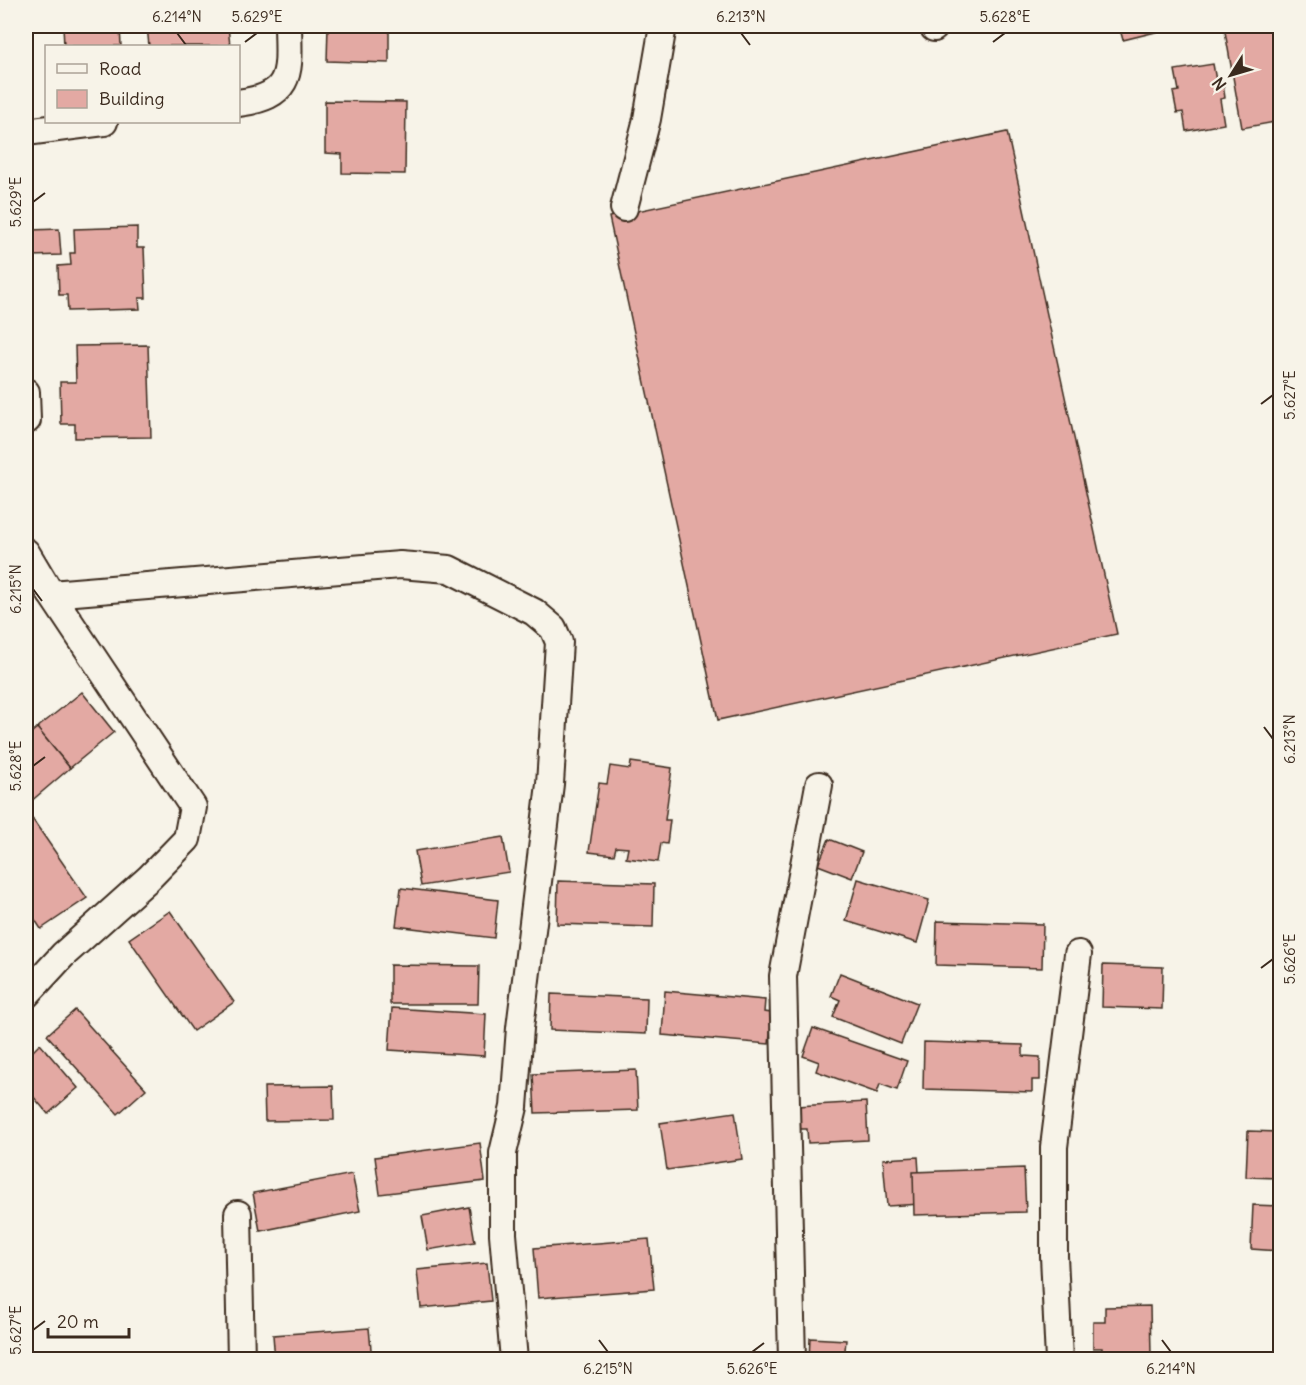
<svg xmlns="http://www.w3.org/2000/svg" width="1306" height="1385" font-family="Delius,sans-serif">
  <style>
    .building { fill: #e3a9a3; stroke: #3b2a1e; stroke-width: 1.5 }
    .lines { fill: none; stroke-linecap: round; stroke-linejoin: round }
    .minor-casing { stroke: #3b2a1e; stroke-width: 30 }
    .minor { stroke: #f7f3e8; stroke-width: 26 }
    .ticks { fill: none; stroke: #3b2a1e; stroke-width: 2 }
    .neatline { fill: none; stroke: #3b2a1e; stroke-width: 2 }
    .ticks-label { font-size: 15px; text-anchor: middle; fill: #3b2a1e }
  </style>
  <rect width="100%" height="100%" fill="#f7f3e8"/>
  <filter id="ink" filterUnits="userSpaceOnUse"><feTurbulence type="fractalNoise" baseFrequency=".0167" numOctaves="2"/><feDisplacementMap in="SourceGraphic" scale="12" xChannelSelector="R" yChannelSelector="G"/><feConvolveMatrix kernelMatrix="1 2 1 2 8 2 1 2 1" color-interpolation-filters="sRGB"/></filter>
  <g filter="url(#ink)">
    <!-- building -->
    <g class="building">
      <polygon points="63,26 120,26 121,46 64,46"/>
      <polygon points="147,26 228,26 230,46 149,46"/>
      <polygon points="328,26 389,26 389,63 327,61"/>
      <polygon points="1119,26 1180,26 1123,40"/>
      <polygon points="1224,26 1273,26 1280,66 1280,121 1242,128"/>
      <polygon points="1213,64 1217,86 1223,84 1225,98 1220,99 1224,124 1186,131 1183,112 1177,113 1173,92 1179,91 1175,70"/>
      <polygon points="325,101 406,102 405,174 342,173 342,154 325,153"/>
      <polygon points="1007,132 1117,634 718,720 609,217"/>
      <polygon points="137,227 137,248 144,248 146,298 139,298 140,309 68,311 67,295 59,295 58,266 71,265 70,253 75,253 74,229"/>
      <polygon points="59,229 61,255 32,256 31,230"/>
      <polygon points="148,345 151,437 75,438 75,424 61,424 60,382 76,382 75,346"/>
      <polygon points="82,692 114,732 70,768 37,728"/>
      <polygon points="37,728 70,768 29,803 26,799 26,737"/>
      <polygon points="631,762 672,768 665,820 670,820 667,844 661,843 658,862 626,858 628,848 616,847 614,855 589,852 599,783 607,784 610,766 630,769"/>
      <polygon points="31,817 87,898 41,929 26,906 26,820"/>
      <polygon points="503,837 509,872 421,886 415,851"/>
      <polygon points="829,839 862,852 852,878 818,865"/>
      <polygon points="858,879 929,900 917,943 846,921"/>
      <polygon points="558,881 654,884 653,927 557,924"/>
      <polygon points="401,888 498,900 494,938 396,926"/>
      <polygon points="170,911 234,1002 193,1031 129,939"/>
      <polygon points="937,921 1043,924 1042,968 936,965"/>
      <polygon points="390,965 479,966 478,1004 390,1004"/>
      <polygon points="1103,965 1163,967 1162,1009 1102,1007"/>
      <polygon points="840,973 917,1003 901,1044 833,1017 840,1000 831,996"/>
      <polygon points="665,991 765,1000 764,1012 772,1013 769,1044 662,1035"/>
      <polygon points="551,994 647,998 646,1034 550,1030"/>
      <polygon points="392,1008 486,1014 484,1056 389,1050"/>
      <polygon points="75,1010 146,1089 118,1114 47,1035"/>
      <polygon points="813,1028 907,1061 897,1090 880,1084 877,1093 816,1071 819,1062 803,1056"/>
      <polygon points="924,1042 1023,1045 1023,1056 1040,1057 1040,1080 1032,1080 1032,1092 923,1089"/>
      <polygon points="40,1044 78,1088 48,1114 26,1088 26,1058"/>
      <polygon points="636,1070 638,1110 535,1113 533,1074"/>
      <polygon points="333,1086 334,1120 265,1121 264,1087"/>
      <polygon points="866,1102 868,1140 808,1143 807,1129 798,1129 797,1106"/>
      <polygon points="735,1112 742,1159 667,1170 660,1123"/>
      <polygon points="1248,1131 1280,1132 1280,1178 1246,1177"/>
      <polygon points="480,1143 485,1181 380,1194 375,1157"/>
      <polygon points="918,1157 921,1204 887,1206 883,1159"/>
      <polygon points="1024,1168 1026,1212 914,1215 913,1172"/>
      <polygon points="352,1174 360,1211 260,1231 253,1193"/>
      <polygon points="1253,1205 1280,1206 1280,1251 1251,1249"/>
      <polygon points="469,1207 475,1242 428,1250 422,1216"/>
      <polygon points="649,1239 654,1289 538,1298 534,1248"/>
      <polygon points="487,1263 491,1301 421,1308 417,1270"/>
      <polygon points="1150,1306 1151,1355 1102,1355 1102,1348 1093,1348 1093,1322 1105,1322 1105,1307"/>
      <polygon points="369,1328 372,1360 275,1360 273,1335"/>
      <polygon points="810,1338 846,1340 844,1360 809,1360"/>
    </g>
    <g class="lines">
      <defs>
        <g id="minor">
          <polyline points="933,26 934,28"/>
          <path d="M238,103C294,96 289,72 288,26"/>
          <polyline points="26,132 104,122"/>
          <polyline points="624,208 647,119 663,26"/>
          <polyline points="26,392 27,420"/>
          <polyline points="26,552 51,594 193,807 187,839 149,878 63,955 26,995"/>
          <polyline points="51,594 400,565 449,569 534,612 553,628 559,642 550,784 520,1028 514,1107 503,1153 503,1234 514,1360"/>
          <polyline points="238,1214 241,1360"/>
          <polyline points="792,1360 783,976 819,785"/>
          <polyline points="1059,1360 1054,1256 1054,1147 1078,954"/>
        </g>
      </defs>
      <!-- minor casing -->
      <use href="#minor" class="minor-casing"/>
      <!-- minor -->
      <use href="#minor" class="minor"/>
    </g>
  </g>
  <!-- ticks -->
  <path class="ticks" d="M177,33L186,45M741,33L750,45M245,42L257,33M993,42L1005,33M33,202L45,193M1261,404L1273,395M33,589L42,601M1264,727L1273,739M33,766L45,757M1261,968L1273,959M33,1330L45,1321M599,1340L608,1352M1162,1340L1171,1352M752,1352L764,1343"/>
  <!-- margin -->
  <rect width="1306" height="1385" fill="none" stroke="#f7f3e8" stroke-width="66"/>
  <!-- legend -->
  <rect x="45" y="45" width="195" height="78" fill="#f7f3e8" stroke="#aca397" stroke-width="1.5"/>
  <rect x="57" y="64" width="30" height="9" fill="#f7f3e8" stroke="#aca397" stroke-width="1.5"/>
  <text x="99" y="75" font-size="18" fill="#3b2a1e">Road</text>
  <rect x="57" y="90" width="30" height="18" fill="#e3a9a3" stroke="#aca397" stroke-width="1.5"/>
  <text x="99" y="105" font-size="18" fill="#3b2a1e">Building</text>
  <!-- north arrow -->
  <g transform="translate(1231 75) rotate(233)" stroke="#f7f3e8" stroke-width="4.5" paint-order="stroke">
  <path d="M0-4.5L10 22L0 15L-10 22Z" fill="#3b2a1e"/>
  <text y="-9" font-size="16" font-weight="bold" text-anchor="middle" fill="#3b2a1e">N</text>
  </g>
  <!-- scale -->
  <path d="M48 1328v9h81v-9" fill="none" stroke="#3b2a1e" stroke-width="3"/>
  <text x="57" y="1328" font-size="18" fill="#3b2a1e" stroke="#f7f3e8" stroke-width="4.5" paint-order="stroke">20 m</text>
  <rect x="33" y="33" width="1240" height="1319" class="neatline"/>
  <g class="ticks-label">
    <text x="177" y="22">6.214°N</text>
    <text x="257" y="22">5.629°E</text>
    <text x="741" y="22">6.213°N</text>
    <text x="1005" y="22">5.628°E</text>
    <text transform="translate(16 202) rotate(-90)" y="5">5.629°E</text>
    <text transform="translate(1290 395) rotate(-90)" y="5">5.627°E</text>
    <text transform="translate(16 589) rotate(-90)" y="5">6.215°N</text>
    <text transform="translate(1290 739) rotate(-90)" y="5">6.213°N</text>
    <text transform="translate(16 766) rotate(-90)" y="5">5.628°E</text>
    <text transform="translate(1290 959) rotate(-90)" y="5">5.626°E</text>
    <text transform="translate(16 1330) rotate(-90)" y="5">5.627°E</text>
    <text x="608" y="1374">6.215°N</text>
    <text x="752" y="1374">5.626°E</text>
    <text x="1171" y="1374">6.214°N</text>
  </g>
</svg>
